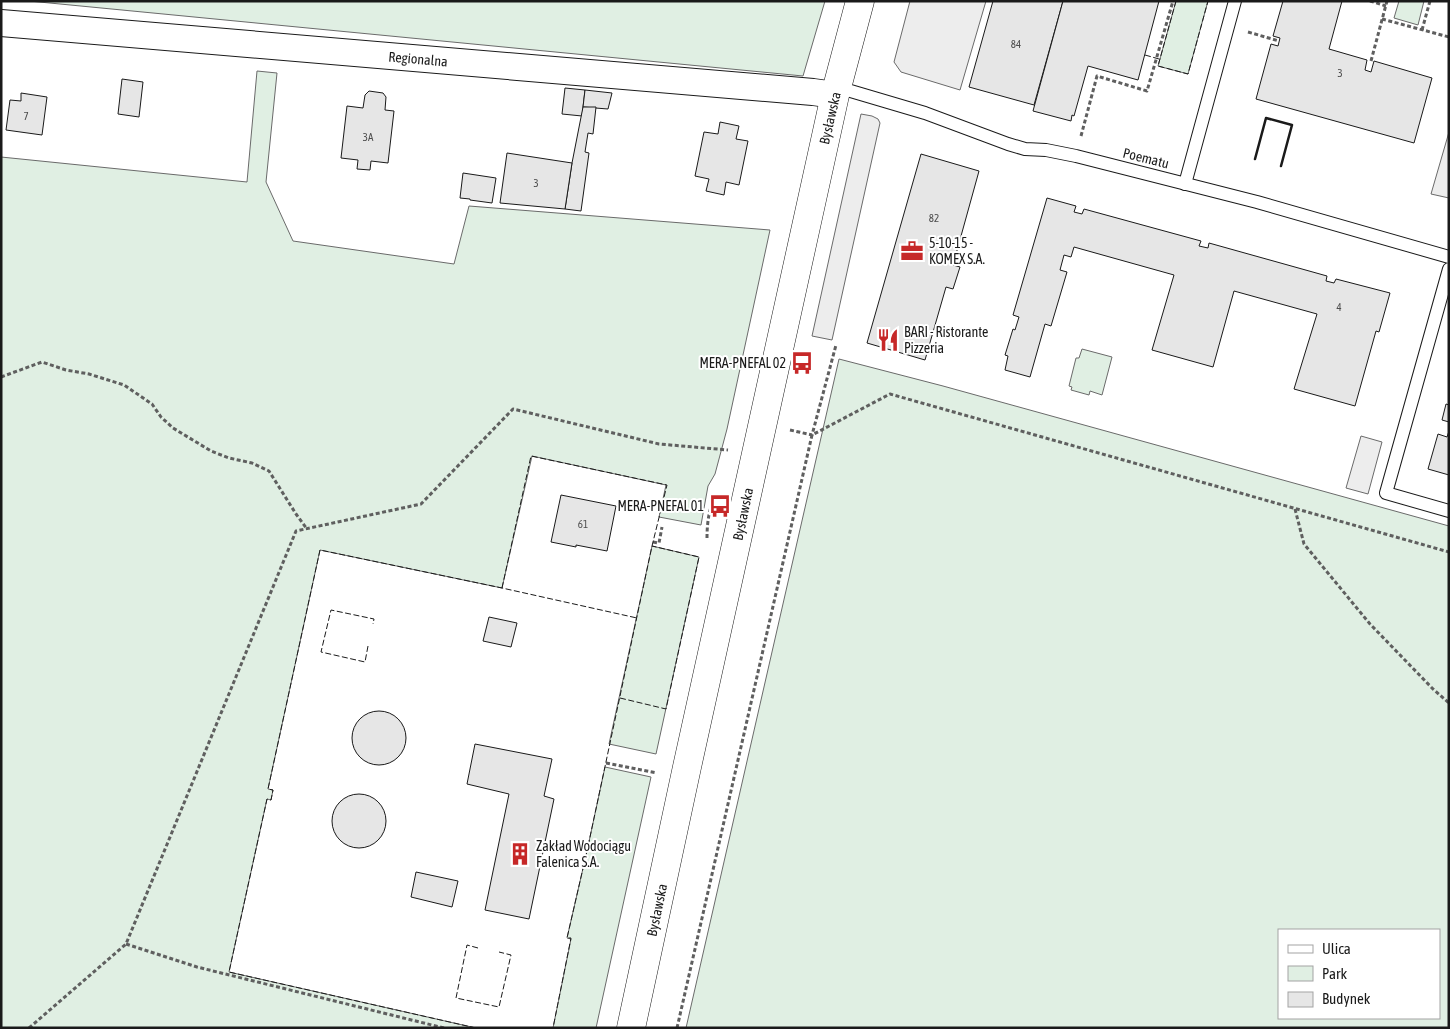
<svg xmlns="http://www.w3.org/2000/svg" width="1450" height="1029" font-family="'Asap Condensed',sans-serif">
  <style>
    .green { fill: #e0efe3; stroke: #6a6a6a; fill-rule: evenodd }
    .parking { fill: #ededed; stroke: #6a6a6a }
    .building { fill: #e6e6e6; stroke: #1a1a1a }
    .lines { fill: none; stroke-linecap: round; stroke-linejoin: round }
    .lane-casing { stroke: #1a1a1a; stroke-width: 14 }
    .street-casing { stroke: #1a1a1a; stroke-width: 28 }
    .secondary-casing { stroke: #1a1a1a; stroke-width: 29 }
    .path { stroke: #5f5f5f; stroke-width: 3; stroke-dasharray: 4 2.5; stroke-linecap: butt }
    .lane { stroke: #fff; stroke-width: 12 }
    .street { stroke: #fff; stroke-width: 26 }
    .secondary { stroke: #fff; stroke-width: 28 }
    .fence { stroke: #1a1a1a; stroke-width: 1; stroke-dasharray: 6 2.5; stroke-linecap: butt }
    .wall { stroke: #1a1a1a; stroke-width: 2.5 }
    .labels { text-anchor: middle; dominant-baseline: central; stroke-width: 4; stroke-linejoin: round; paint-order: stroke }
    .number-label { font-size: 11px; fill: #4d4d4d }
    .street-label { font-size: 14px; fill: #1a1a1a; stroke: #fff }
    .poi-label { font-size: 14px; fill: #1a1a1a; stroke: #fff; text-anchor: start }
  </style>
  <rect width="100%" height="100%" fill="#fff"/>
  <!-- green -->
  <g class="green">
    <polygon points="29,1 825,1 803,76"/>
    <polygon points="1176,1 1208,1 1188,74 1158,66"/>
    <polygon points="1399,1 1424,1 1418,25 1394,18"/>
    <polygon points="257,71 277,73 266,182 293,241 454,264 469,206 770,230 727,429 715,474 708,486 701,525 659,517 666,485 532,456 502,588 320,550 268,789 273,790 271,800 267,799 229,972 476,1028 1,1028 1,157 247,182"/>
    <polygon points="1082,349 1112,357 1102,395 1090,391 1089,395 1071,390 1072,387 1069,386 1076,358 1079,358"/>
    <path d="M839,359L943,386L1449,526V1028H686ZM1279,930H1439V1018H1279Z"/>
    <polygon points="652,546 699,557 656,754 609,744"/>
    <polygon points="605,767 651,777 596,1028 553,1028 571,939 567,938 587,851"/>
  </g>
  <!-- parking -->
  <g class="parking">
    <polygon points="910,1 986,1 960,90 901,72 894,62"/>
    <polygon points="861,114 872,116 878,119 880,123 832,340 812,336"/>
    <polygon points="1449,132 1449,198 1431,194"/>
    <polygon points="1361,436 1382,442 1368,494 1346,488"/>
  </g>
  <!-- building -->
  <g class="building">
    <polygon points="993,1 1063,1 1034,105 969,87"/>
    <polygon points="1063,1 1159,1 1138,80 1088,66 1074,116 1072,115 1071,121 1033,111"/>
    <polygon points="1283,1 1342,1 1329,49 1367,60 1365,70 1371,72 1374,61 1432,78 1414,143 1256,99 1271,44 1278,46 1280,38 1273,36"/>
    <polygon points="122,79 143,82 139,117 118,114"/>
    <polygon points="565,88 585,90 582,116 562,114"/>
    <polygon points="585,90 612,93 608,109 583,107"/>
    <polygon points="369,91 383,93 386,97 385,110 394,111 388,163 371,161 370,170 357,169 358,160 341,158 347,106 363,108 365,95"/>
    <polygon points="21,93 47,97 42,135 6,130 10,100 21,101"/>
    <polygon points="583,107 596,107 593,134 588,133 585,152 589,153 581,211 565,209 572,163"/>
    <polygon points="720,122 739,126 736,139 748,141 739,185 726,182 724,195 706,191 709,179 695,176 704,132 718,134"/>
    <polygon points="507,153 572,163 565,209 500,203"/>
    <polygon points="921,154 979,171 953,265 960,267 953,289 946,287 925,360 867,343"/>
    <polygon points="463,173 496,178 492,203 470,200 470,199 460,198"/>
    <polygon points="1047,198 1076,206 1074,212 1082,214 1084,209 1201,241 1199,246 1208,248 1209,243 1327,276 1326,281 1334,283 1336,279 1390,293 1379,332 1376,331 1355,406 1294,389 1317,314 1234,291 1213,367 1152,350 1174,275 1074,247 1071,257 1064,255 1060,270 1067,272 1051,326 1045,324 1030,377 1005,370 1008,356 1005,355 1013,329 1015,330 1019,317 1013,315"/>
    <polygon points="1446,404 1449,405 1449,422 1442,420"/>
    <polygon points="1449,431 1449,475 1428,469 1438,434 1447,437"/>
    <polygon points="561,495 616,506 607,551 576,545 576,547 551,542"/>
    <polygon points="489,617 517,623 511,647 483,641"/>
    <circle cx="379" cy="738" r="27"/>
    <polygon points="475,744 552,759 544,796 554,799 529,919 485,910 509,794 467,784"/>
    <circle cx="359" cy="821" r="27"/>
    <polygon points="416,872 458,881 452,907 411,897"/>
  </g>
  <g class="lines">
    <defs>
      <g id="lane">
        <polyline points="837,87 925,113 1008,144 1025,149 1046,150 1076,156 1257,202 1449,257"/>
        <polyline points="1185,184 1235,1"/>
        <polyline points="1449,269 1386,493 1449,511"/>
      </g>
      <polyline id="street" points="1,23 813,92 835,95"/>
      <polyline id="secondary" points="631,1028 687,767 835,95 860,1"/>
    </defs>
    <!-- lane casing -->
    <use href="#lane" class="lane-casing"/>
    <!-- street casing -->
    <use href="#street" class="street-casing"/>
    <!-- secondary casing -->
    <use href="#secondary" class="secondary-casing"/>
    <!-- path -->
    <g class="path">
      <polyline points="1370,1 1386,6"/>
      <polyline points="1382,19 1449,37"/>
      <polyline points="1422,30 1430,1"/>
      <polyline points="1248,32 1279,41"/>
      <polyline points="1371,61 1387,1"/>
      <polyline points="1081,136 1097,76 1147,91 1173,1"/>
      <polyline points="1,377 42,362 66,370 89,374 124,385 152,404 161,417 173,428 211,451 229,458 252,463 269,471 296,514 307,529"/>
      <polyline points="790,430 812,435 836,345"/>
      <polyline points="1295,509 1304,544 1370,624 1433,689 1449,703"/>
      <path d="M707,538C707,523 709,509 715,496"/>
      <polyline points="653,542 659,543 662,527"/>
      <polyline points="606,763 657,773"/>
      <polyline points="126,944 197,967 444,1028"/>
      <polyline points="29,1028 126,944 296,531 421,504 513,409 659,444 728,450"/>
      <polyline points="677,1028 812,435 890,394 1449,552"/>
    </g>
    <!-- lane -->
    <use href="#lane" class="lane"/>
    <!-- street -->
    <use href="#street" class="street"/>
    <!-- secondary -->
    <use href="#secondary" class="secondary"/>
    <!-- fence -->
    <g class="fence">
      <polyline points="1176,1 1158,66 1188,74 1208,1"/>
      <polyline points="1145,55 1159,59"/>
      <polyline points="502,588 531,456 667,485 652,546 587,851 567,938 571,938 553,1028"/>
      <polyline points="368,646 365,662 321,652 331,610 374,619 373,624"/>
      <polyline points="620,698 666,709 699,557 652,546"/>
      <polyline points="478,948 467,945 456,998 499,1007 511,955 499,952"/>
      <polyline points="476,1028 229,972 267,799 271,800 273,790 268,789 320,550 502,588 637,618"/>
    </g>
    <!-- wall -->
    <polyline class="wall" points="1255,159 1266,118 1292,125 1281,166"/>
  </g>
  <!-- icons -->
  <defs>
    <symbol id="office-bare" viewBox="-9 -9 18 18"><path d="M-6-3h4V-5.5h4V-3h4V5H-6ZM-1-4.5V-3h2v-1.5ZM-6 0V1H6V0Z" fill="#c62828" stroke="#fff" stroke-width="2.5" paint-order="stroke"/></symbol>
    <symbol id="restaurant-bare" viewBox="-9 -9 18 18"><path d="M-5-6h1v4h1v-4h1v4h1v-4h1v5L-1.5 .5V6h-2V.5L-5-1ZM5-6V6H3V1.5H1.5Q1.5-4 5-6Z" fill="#c62828" stroke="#fff" stroke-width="2.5" paint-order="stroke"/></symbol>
    <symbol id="bus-bare" viewBox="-9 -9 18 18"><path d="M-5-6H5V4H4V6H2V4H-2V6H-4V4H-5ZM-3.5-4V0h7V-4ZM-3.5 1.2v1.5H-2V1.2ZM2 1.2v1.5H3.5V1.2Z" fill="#c62828" stroke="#fff" stroke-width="2.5" paint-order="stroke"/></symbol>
    <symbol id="building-bare" viewBox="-9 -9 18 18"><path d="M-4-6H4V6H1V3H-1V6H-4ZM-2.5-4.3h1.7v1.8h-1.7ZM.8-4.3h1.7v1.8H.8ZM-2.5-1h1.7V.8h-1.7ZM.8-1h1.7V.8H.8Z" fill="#c62828" stroke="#fff" stroke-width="2.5" paint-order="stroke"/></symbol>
  </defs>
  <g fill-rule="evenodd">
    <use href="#office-bare" x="896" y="235" width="32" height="32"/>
    <use href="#restaurant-bare" x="872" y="324" width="32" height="32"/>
    <use href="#bus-bare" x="786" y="347" width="32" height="32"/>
    <use href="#bus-bare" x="704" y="490" width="32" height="32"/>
    <use href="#building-bare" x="504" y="838" width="32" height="32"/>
  </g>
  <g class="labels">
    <!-- number labels -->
    <g class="number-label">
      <text x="1016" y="44">84</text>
      <text x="1340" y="73">3</text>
      <text x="26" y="116">7</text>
      <text x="368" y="137">3A</text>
      <text x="536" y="183">3</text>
      <text x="934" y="218">82</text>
      <text x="1339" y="307">4</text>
      <text x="583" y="524">61</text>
    </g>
    <!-- street labels -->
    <g class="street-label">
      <text transform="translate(418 59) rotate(5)">Regionalna</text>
      <text transform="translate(830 118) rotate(-77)">Bysławska</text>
      <text transform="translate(1146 158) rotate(14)">Poematu</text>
      <text transform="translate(743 514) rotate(-78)">Bysławska</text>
      <text transform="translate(657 910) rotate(-78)">Bysławska</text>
    </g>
    <!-- poi labels -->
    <g class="poi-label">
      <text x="929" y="243">5-10-15 -<tspan x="929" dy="16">KOMEX S.A.</tspan></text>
      <text x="904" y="332">BARI - Ristorante<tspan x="904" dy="16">Pizzeria</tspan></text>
      <text x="786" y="363" text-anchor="end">MERA-PNEFAL 02</text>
      <text x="704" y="506" text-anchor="end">MERA-PNEFAL 01</text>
      <text x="536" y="846">Zakład Wodociągu<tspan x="536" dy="16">Falenica S.A.</tspan></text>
    </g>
  </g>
  <!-- border -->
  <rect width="1450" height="1029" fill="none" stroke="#1a1a1a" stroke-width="5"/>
  <!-- legend -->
  <rect x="1278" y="929" width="162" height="90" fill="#ffffff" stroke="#a3a3a3"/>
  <rect x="1288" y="945" width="25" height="8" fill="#ffffff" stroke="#a3a3a3"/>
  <text x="1322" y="954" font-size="15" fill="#1a1a1a">Ulica</text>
  <rect x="1288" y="966" width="25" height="15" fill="#e0efe3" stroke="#a3a3a3"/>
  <text x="1322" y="979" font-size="15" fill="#1a1a1a">Park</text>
  <rect x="1288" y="992" width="25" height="15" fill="#e6e6e6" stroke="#a3a3a3"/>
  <text x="1322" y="1004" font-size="15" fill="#1a1a1a">Budynek</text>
</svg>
